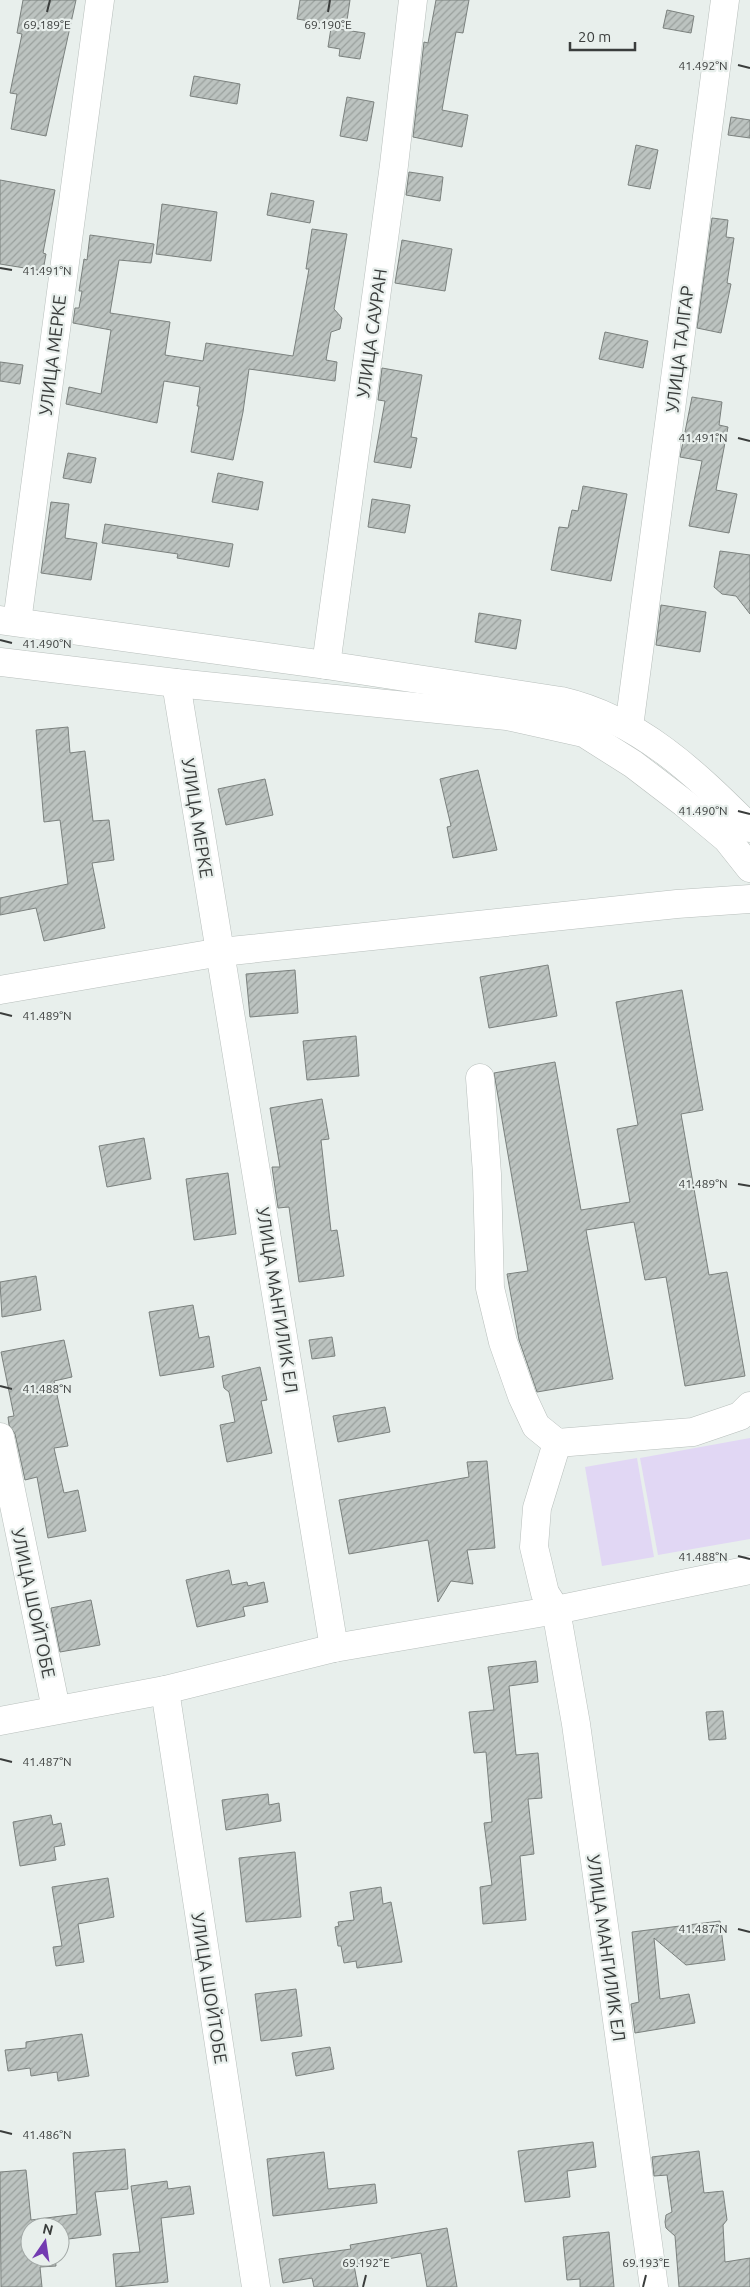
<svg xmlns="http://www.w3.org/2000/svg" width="750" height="2287" font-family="Ubuntu,sans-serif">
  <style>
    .green { fill: #e1d7f4 }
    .building { fill: url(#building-hatch); stroke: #7b817e }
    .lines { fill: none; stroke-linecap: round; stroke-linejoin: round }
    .minor-casing { stroke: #b8bfbc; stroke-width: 29 }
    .minor { stroke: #fff; stroke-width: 28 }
    .ticks { fill: none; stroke: #3a3d3c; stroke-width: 2 }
    .labels { text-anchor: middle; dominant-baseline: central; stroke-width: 4.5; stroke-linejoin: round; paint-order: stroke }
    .street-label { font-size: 18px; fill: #3a3d3c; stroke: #e8efec }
    .ticks-label { font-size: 12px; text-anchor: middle; fill: #3a3d3c; stroke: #e8efec; stroke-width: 4.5; stroke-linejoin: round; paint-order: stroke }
  </style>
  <defs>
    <pattern id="building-hatch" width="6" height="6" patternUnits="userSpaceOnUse" patternTransform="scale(1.25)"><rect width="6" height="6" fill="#bcc3c0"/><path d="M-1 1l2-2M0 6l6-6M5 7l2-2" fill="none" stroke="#9aa09d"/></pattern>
  </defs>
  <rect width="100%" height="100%" fill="#e8efec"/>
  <!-- green -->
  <g class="green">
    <polygon points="750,1438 750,1539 658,1555 640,1458"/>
    <polygon points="637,1458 654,1557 602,1566 585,1467"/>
  </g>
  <!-- building -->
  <g class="building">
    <polygon points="23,0 76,0 46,136 11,129 17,94 10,93 22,34 17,33"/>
    <polygon points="300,0 350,0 346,27 297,19"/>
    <polygon points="436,0 469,0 463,33 456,32 442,110 468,115 462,147 413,137 424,42 428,43"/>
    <polygon points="667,10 694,16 691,33 663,28"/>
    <polygon points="331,28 365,33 360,59 339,56 340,49 328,47"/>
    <polygon points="194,76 240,84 237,104 190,96"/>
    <polygon points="347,97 374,102 367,141 340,136"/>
    <polygon points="731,117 750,120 750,138 728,135"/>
    <polygon points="636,145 658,150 650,189 628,185"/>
    <polygon points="409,172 443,177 440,201 406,195"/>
    <polygon points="0,180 55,190 43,253 46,254 43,271 0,264"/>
    <polygon points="271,193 314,201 310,223 267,215"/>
    <polygon points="162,204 217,212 211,261 156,254"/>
    <polygon points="712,218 728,220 726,237 734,238 727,283 731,284 721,333 697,328"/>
    <polygon points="312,229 347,234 334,309 342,318 340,329 331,332 326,360 337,362 335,381 249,369 243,412 233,460 191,452 199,406 197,406 200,387 164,381 157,423 66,404 69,387 101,394 111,330 73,323 75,308 79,308 82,291 79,291 84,259 87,260 90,235 154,244 151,263 119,260 110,313 170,322 165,355 203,361 206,343 293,356 309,269 306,269"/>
    <polygon points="402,240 452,249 445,291 395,283"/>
    <polygon points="605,332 648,341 643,368 599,359"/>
    <polygon points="0,362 23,365 20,384 0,381"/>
    <polygon points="382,368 422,375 411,437 417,438 411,468 374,462 385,401 378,400"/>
    <polygon points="692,397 722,402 719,425 728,427 716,490 737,494 729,533 689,526 702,461 680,457"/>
    <polygon points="68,453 96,458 91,483 63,478"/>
    <polygon points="218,473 263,482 258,510 212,502"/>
    <polygon points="583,486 627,494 611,581 551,570 559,527 568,528 572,510 578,511"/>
    <polygon points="372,499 410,505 405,533 368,527"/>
    <polygon points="51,502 69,504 65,538 97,543 91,580 41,573"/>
    <polygon points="105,524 233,544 229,567 177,558 178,554 102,543"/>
    <polygon points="720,551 750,555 750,614 736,596 722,594 714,587"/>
    <polygon points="661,605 706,612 700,652 656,645"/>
    <polygon points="479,613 521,620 516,649 475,642"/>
    <polygon points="68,727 70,753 85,751 93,821 109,820 114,860 92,863 105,928 44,941 36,908 0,915 0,898 68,884 60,820 44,822 36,730"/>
    <polygon points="478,770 497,850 453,858 447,827 451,826 440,779"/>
    <polygon points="265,779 273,815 226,825 218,789"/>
    <polygon points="548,965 557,1016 489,1028 480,977"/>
    <polygon points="295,970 298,1013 250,1017 246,974"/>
    <polygon points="682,990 703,1110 681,1114 709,1275 727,1272 745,1376 685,1386 666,1277 645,1280 634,1222 586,1230 613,1379 537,1392 519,1340 507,1274 528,1271 494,1073 555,1062 581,1210 630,1202 617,1129 638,1125 616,1002"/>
    <polygon points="356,1036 359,1076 307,1080 303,1041"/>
    <polygon points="322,1099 329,1139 321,1140 331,1231 337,1230 344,1276 299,1282 289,1207 278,1208 272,1167 280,1167 270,1108"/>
    <polygon points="144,1138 151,1179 107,1187 99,1146"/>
    <polygon points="228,1173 236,1234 194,1240 186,1179"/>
    <polygon points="36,1276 41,1310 2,1317 0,1282"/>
    <polygon points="193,1305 199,1338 209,1336 214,1367 160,1376 149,1312"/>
    <polygon points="332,1337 335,1356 312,1359 309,1340"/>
    <polygon points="64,1340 72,1377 54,1381 68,1446 54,1448 64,1493 78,1490 86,1531 48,1538 37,1477 25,1480 15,1434 9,1425 8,1417 14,1416 1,1352"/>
    <polygon points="260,1367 267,1400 261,1401 272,1453 227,1462 220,1425 235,1422 229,1392 224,1388 222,1376"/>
    <polygon points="385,1407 390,1432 338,1442 333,1416"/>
    <polygon points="487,1461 495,1548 467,1550 473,1584 451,1581 438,1602 428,1540 349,1554 339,1500 469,1477 467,1462"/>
    <polygon points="229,1570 232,1585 247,1582 248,1586 264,1582 268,1602 243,1607 245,1616 197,1627 186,1580"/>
    <polygon points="91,1600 100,1645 60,1652 51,1608"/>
    <polygon points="536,1661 538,1682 509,1686 516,1755 538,1753 542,1798 528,1799 534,1854 520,1856 526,1920 483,1924 480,1887 492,1885 484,1823 492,1822 486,1752 474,1753 469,1712 494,1710 488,1667"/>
    <polygon points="723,1711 726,1739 709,1740 706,1712"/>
    <polygon points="268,1794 269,1805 279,1803 281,1821 226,1830 222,1800"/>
    <polygon points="51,1815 53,1825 61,1823 65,1845 54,1847 56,1860 20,1866 13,1822"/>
    <polygon points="295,1852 301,1917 246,1922 239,1858"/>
    <polygon points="108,1878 114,1917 78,1924 84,1962 56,1966 53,1947 62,1946 52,1887"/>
    <polygon points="381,1887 383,1904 391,1902 402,1962 357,1968 356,1961 344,1963 341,1946 338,1946 335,1927 339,1926 338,1922 354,1920 350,1892"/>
    <polygon points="720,1921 725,1960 686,1965 654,1938 660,1999 689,1994 695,2023 635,2033 631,2004 639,2002 632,1932"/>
    <polygon points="296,1989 302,2036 261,2041 255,1994"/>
    <polygon points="82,2034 89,2076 58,2081 57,2072 31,2076 30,2068 8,2071 5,2050 26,2048 26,2042"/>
    <polygon points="330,2047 334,2069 296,2076 292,2053"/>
    <polygon points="593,2142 596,2167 567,2171 570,2197 525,2202 518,2151"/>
    <polygon points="125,2149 128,2189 95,2192 101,2235 60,2240 60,2227 30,2227 30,2257 55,2257 56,2266 40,2267 42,2287 1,2287 0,2172 26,2170 31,2220 77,2214 73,2153"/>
    <polygon points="699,2151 704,2193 723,2191 727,2220 723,2225 725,2262 750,2258 750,2287 679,2287 675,2236 666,2228 665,2222 666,2215 672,2212 667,2175 654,2176 652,2157"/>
    <polygon points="324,2152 328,2189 375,2184 377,2203 273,2216 267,2159"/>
    <polygon points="167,2181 168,2189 190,2186 194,2214 161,2218 168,2282 116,2287 113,2254 140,2252 131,2186"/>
    <polygon points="447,2228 457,2287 427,2287 421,2253 354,2265 358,2287 314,2287 312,2278 283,2283 279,2259 351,2249 350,2245"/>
    <polygon points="609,2232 614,2287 580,2287 580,2279 567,2280 563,2237"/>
  </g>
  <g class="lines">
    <defs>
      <g id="minor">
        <path d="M0,620L326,665L561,701C639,719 695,773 750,828"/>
        <polyline points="17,622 100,0"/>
        <polyline points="0,662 176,683 507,716 584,733 633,764 684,803 727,839 750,868"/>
        <polyline points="326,665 394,165 413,0"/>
        <polyline points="176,683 334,1648"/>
        <polyline points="629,727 725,0"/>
        <polyline points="0,990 221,952 677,904 750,899"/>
        <polyline points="480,1078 487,1174 490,1288 503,1342 522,1396 536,1426 557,1443 693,1432 740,1416 750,1406"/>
        <polyline points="0,1437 56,1709"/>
        <polyline points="557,1443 537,1508 534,1547 545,1593 556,1610 576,1724 654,2287"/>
        <polyline points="165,1690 256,2287"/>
        <polyline points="0,1721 165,1690 334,1648 556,1610 750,1570"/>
      </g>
    </defs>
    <!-- minor casing -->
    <use href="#minor" class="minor-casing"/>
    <!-- minor -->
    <use href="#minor" class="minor"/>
  </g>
  <!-- ticks -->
  <path class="ticks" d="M47,12L50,0M328,12L330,0M738,65L750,68M0,268L12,270M738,438L750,441M0,640L12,643M738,811L750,814M0,1013L12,1016M738,1184L750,1186M0,1386L12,1389M738,1556L750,1559M0,1759L12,1762M738,1929L750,1932M0,2131L12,2134M363,2287L366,2275M643,2287L646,2275"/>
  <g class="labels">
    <!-- street labels -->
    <g class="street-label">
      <text transform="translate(371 333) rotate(-82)">УЛИЦА САУРАН</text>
      <text transform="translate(679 349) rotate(-83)">УЛИЦА ТАЛГАР</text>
      <text transform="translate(52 355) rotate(-83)">УЛИЦА МЕРКЕ</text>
      <text transform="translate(198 818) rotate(81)">УЛИЦА МЕРКЕ</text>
      <text transform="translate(278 1300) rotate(81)">УЛИЦА МАНГИЛИК ЕЛ</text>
      <text transform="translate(34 1603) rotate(78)">УЛИЦА ШОЙТОБЕ</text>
      <text transform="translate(607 1948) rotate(82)">УЛИЦА МАНГИЛИК ЕЛ</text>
      <text transform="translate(210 1988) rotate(81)">УЛИЦА ШОЙТОБЕ</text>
    </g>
  </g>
  <g class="ticks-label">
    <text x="47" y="29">69.189°E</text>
    <text x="328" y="29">69.190°E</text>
    <text x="703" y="70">41.492°N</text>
    <text x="47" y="275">41.491°N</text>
    <text x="703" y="442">41.491°N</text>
    <text x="47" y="648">41.490°N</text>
    <text x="703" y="815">41.490°N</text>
    <text x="47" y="1020">41.489°N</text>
    <text x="703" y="1188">41.489°N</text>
    <text x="47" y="1393">41.488°N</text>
    <text x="703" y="1561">41.488°N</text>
    <text x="47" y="1766">41.487°N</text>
    <text x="703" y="1933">41.487°N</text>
    <text x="47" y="2139">41.486°N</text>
    <text x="366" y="2267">69.192°E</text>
    <text x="646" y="2267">69.193°E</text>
  </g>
  <!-- north arrow -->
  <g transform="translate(45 2242) rotate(13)"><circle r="24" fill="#e8efec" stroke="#a2a8a6"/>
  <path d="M0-4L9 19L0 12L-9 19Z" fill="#733bb1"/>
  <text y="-8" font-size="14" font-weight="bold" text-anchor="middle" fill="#3a3d3c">N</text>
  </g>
  <!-- scale -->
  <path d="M570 42v8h65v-8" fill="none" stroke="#3a3d3c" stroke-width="2.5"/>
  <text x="578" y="42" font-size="15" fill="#3a3d3c" stroke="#e8efec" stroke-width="4" paint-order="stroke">20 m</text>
</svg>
